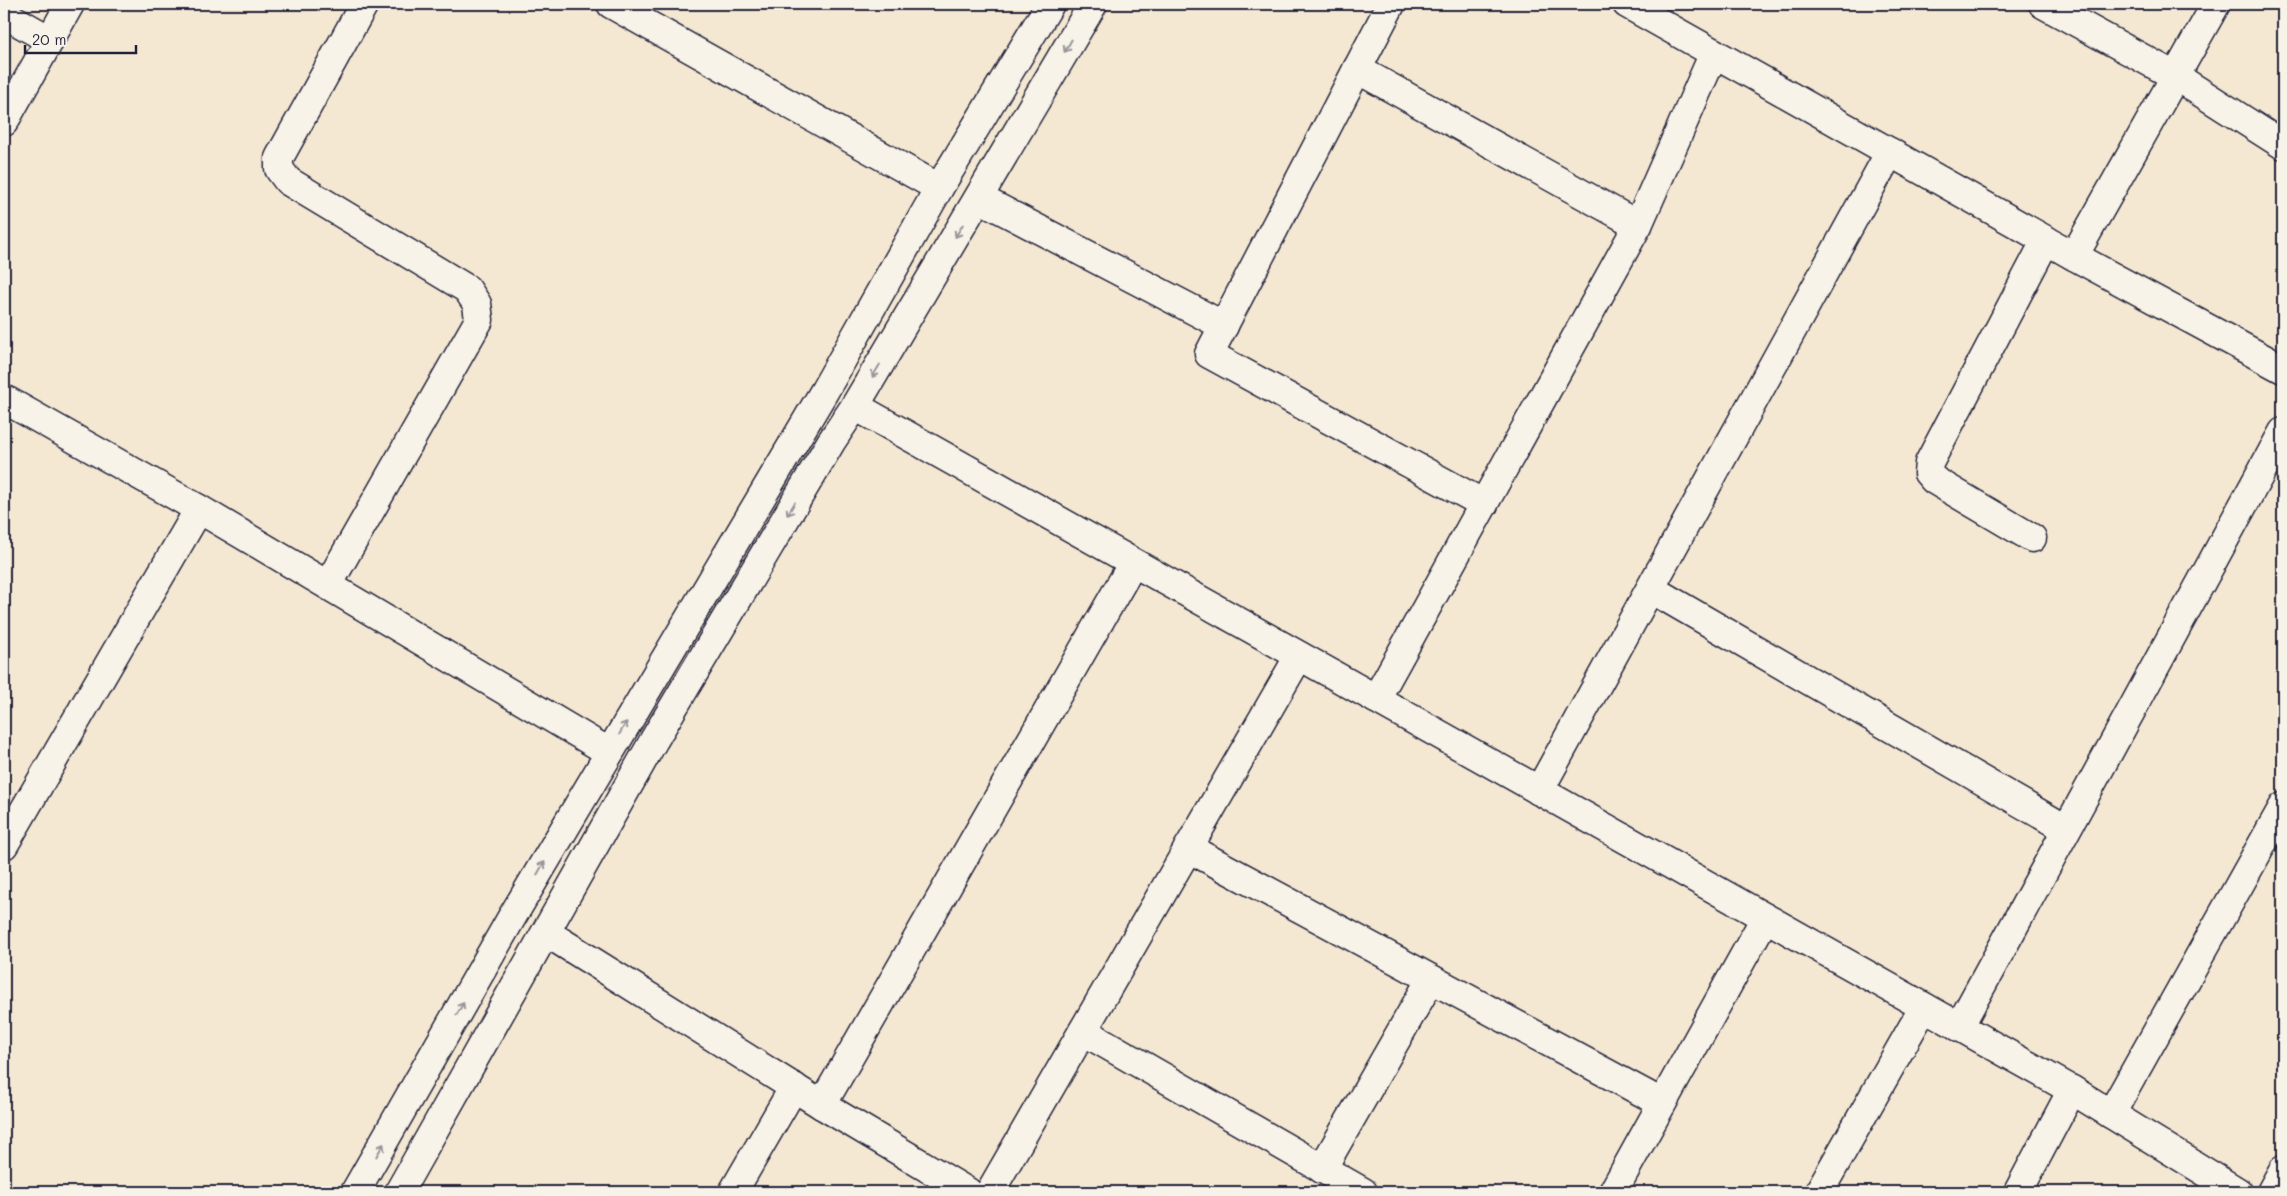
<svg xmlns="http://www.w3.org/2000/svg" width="2287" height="1196" font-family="Mali,sans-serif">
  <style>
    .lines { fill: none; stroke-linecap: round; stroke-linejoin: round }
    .minor-casing { stroke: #22223b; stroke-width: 31 }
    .minor { stroke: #f7f3e8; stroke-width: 28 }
    .oneway { stroke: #97959a }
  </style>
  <rect width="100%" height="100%" fill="#f5e8d3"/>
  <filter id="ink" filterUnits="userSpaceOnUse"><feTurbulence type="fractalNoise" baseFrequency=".02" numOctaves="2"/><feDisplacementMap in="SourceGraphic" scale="10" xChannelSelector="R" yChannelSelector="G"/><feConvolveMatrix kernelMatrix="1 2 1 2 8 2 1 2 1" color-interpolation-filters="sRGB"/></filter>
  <g filter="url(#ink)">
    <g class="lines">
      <defs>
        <g id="minor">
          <polyline points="611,4 939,188"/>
          <polyline points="1391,4 1209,354 1484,504"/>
          <polyline points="1627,4 2074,256 2283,369"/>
          <polyline points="2043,4 2175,76 2283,145"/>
          <polyline points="4,14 50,40"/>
          <polyline points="1357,69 1638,225 1376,699"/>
          <polyline points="4,122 70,4"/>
          <polyline points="979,198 1224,326"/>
          <polyline points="1638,225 1714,53"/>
          <polyline points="2074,256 2216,4"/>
          <polyline points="4,399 199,509 609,752"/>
          <polyline points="855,406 2072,1090 2238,1192"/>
          <polyline points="2032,538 1934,480 1928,473 1929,463 2046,240"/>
          <polyline points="328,585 479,320 477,304 467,289 288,181 279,169 279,158 364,4"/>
          <polyline points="1651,589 2066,829"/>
          <polyline points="1539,791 1890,152"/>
          <polyline points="4,845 199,509"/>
          <polyline points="1188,848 1662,1103"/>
          <polyline points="547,933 822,1105 968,1192"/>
          <polyline points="1959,1027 2283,432"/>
          <polyline points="1083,1031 1363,1192"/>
          <polyline points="822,1105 1133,563"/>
          <polyline points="2111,1114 2283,807"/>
          <polyline points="1322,1169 1431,979"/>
          <polyline points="355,1192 512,917 825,390 939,188 1050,4"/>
          <polyline points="399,1192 654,740 831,442 855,406 1093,4"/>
          <polyline points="733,1192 794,1087"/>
          <polyline points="990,1192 1299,656"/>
          <polyline points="1613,1192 1765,918"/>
          <polyline points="1819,1192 1924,1007"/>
          <polyline points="2018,1192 2072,1090"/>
          <polyline points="2271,1192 2283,1170"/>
        </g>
      </defs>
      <!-- minor casing -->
      <use href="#minor" class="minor-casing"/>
      <!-- minor -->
      <use href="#minor" class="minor"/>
    </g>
    <!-- one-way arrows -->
    <defs><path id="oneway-shaft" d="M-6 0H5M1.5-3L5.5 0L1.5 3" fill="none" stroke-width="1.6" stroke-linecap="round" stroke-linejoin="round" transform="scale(1.25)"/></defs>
    <g class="oneway">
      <use href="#oneway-shaft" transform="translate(1068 46) rotate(120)"/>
      <use href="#oneway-shaft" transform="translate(959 231) rotate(121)"/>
      <use href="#oneway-shaft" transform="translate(876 371) rotate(121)"/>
      <use href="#oneway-shaft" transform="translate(791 509) rotate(121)"/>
      <use href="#oneway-shaft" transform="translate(623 728) rotate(-60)"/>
      <use href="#oneway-shaft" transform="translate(541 868) rotate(-60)"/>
      <use href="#oneway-shaft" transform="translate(460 1009) rotate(-60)"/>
      <use href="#oneway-shaft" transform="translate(380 1150) rotate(-60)"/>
    </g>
  </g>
  <!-- margin -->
  <rect width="2287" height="1196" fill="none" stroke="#f7f3e8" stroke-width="20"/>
  <rect x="10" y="10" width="2267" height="1176" fill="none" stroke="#22223b" stroke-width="2" filter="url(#ink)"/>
  <!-- scale -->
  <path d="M25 45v8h111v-8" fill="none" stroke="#22223b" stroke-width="2.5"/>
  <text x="32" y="45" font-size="15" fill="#22223b" stroke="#f7f3e8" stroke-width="4" paint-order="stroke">20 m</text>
</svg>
